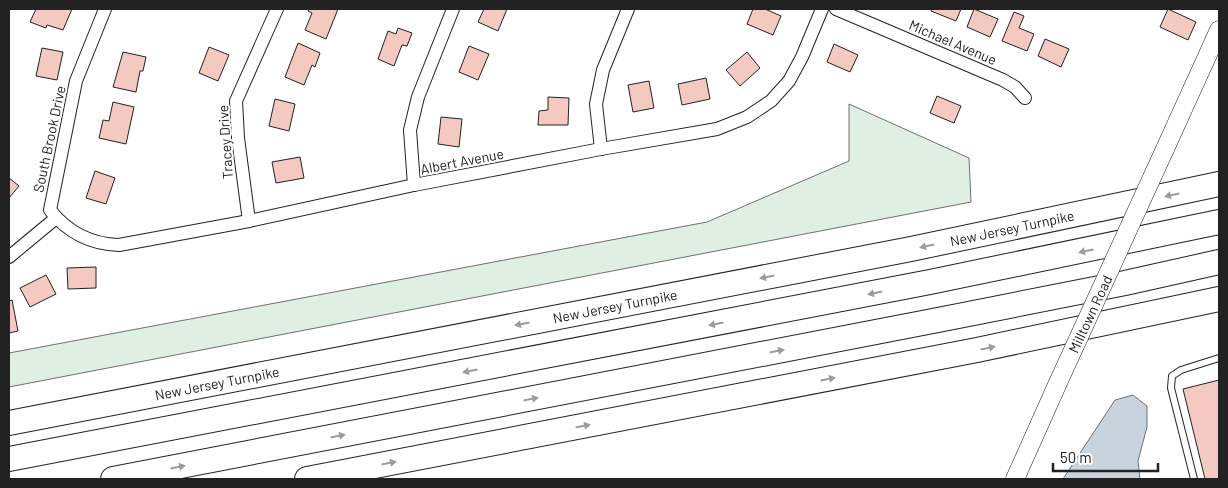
<svg xmlns="http://www.w3.org/2000/svg" width="1228" height="488" font-family="Barlow,sans-serif">
  <style>
    .green { fill: #e0efe3; stroke: #6f6f6f }
    .water { fill: #c7d3dd; stroke: #6f6f6f }
    .building { fill: #f3c9c0; stroke: #222 }
    .lines { fill: none; stroke-linecap: round; stroke-linejoin: round }
    .lane-casing { stroke: #222; stroke-width: 8 }
    .street-casing { stroke: #222; stroke-width: 14 }
    .secondary-casing { stroke: #222; stroke-width: 19 }
    .highway-casing { stroke: #222; stroke-width: 26 }
    .lane { stroke: #fff; stroke-width: 6 }
    .street { stroke: #fff; stroke-width: 12 }
    .secondary { stroke: #fff; stroke-width: 18 }
    .highway { stroke: #fff; stroke-width: 24 }
    .secondary-bridge-casing { stroke: #222; stroke-width: 19; stroke-linecap: butt }
    .secondary-bridge { stroke: #fff; stroke-width: 18 }
    .oneway { fill: #9c9c9c }
    .labels { text-anchor: middle; dominant-baseline: central; stroke-width: 4; stroke-linejoin: round; paint-order: stroke }
    .street-label { font-size: 14px; fill: #222; stroke: #fff }
  </style>
  <rect width="100%" height="100%" fill="#fff"/>
  <!-- green -->
  <polygon class="green" points="849,104 969,158 971,202 9,387 9,353 707,222 849,161"/>
  <!-- water -->
  <polygon class="water" points="1133,395 1147,406 1147,427 1138,461 1140,479 1063,479 1115,400"/>
  <!-- building -->
  <g class="building">
    <polygon points="36,9 72,9 63,30 47,25 46,28 30,22"/>
    <polygon points="309,9 338,9 326,39 305,30 312,13 308,11"/>
    <polygon points="484,9 507,9 498,31 478,22"/>
    <polygon points="753,9 765,9 781,16 773,35 747,24"/>
    <polygon points="932,9 961,9 956,21 931,11"/>
    <polygon points="974,9 998,19 990,37 967,27"/>
    <polygon points="1168,9 1196,22 1188,40 1160,27"/>
    <polygon points="1014,12 1024,16 1019,28 1034,34 1027,51 1002,41"/>
    <polygon points="398,28 412,33 407,46 402,45 394,66 378,59 388,31 396,34"/>
    <polygon points="1045,39 1069,49 1061,67 1038,56"/>
    <polygon points="298,43 320,53 315,67 312,65 304,85 285,77"/>
    <polygon points="834,44 858,55 850,72 827,62"/>
    <polygon points="469,46 489,54 478,80 459,72"/>
    <polygon points="209,47 229,55 218,81 199,73"/>
    <polygon points="42,48 63,52 57,80 36,76"/>
    <polygon points="123,52 146,57 143,71 140,71 136,92 113,87"/>
    <polygon points="747,52 760,68 740,86 726,70"/>
    <polygon points="706,78 710,99 682,105 678,84"/>
    <polygon points="649,81 654,108 633,112 628,85"/>
    <polygon points="937,96 961,106 954,123 930,113"/>
    <polygon points="548,97 569,98 568,125 538,125 539,111 548,110"/>
    <polygon points="275,99 295,104 289,131 269,126"/>
    <polygon points="113,102 134,107 126,144 99,138 103,120 109,121"/>
    <polygon points="441,117 462,119 459,147 438,144"/>
    <polygon points="300,157 304,178 276,183 272,162"/>
    <polygon points="95,171 115,178 106,204 86,198"/>
    <polygon points="9,178 19,186 9,198"/>
    <polygon points="96,267 96,288 68,289 67,268"/>
    <polygon points="46,275 56,294 30,307 20,288"/>
    <polygon points="12,300 18,331 9,333 9,301"/>
    <polygon points="1219,380 1219,479 1205,479 1183,389"/>
  </g>
  <g class="lines">
    <defs>
      <polyline id="lane" points="1194,479 1171,388 1172,376 1181,370 1219,358"/>
      <g id="street">
        <path d="M105,9L76,81L50,210C68,233 90,244 119,245L249,221L414,185L601,149L717,129L747,117L771,101L789,81L802,57L822,9"/>
        <polyline points="836,9 1003,80 1015,87 1025,98"/>
        <polyline points="601,149 596,104 603,70 628,9"/>
        <polyline points="414,185 410,130 418,97 453,9"/>
        <polyline points="249,221 238,138 236,101 277,9"/>
        <polyline points="9,257 56,218"/>
      </g>
      <g id="secondary">
        <polyline points="1165,149 1219,30"/>
        <polyline points="1015,479 1057,385"/>
      </g>
      <g id="highway">
        <polyline points="9,423 911,249 1219,184"/>
        <polyline points="9,459 930,282 1219,222"/>
        <polyline points="113,479 938,320 1125,283 1219,262"/>
        <polyline points="307,479 977,350 1219,299"/>
      </g>
    </defs>
    <!-- lane casing -->
    <use href="#lane" class="lane-casing"/>
    <!-- street casing -->
    <use href="#street" class="street-casing"/>
    <!-- secondary casing -->
    <use href="#secondary" class="secondary-casing"/>
    <!-- highway casing -->
    <use href="#highway" class="highway-casing"/>
    <!-- lane -->
    <use href="#lane" class="lane"/>
    <!-- street -->
    <use href="#street" class="street"/>
    <!-- secondary -->
    <use href="#secondary" class="secondary"/>
    <!-- highway -->
    <use href="#highway" class="highway"/>
    <defs>
      <polyline id="secondary-bridge" points="1057,385 1165,149"/>
    </defs>
    <!-- secondary-bridge casing -->
    <use href="#secondary-bridge" class="secondary-bridge-casing"/>
    <!-- secondary-bridge -->
    <use href="#secondary-bridge" class="secondary-bridge"/>
  </g>
  <!-- one-way arrows -->
  <defs><path id="oneway-solid" d="M-6-.8H1V-3.2L6.5 0L1 3.2V.8H-6Z" transform="scale(1.25)"/></defs>
  <g class="oneway">
    <use href="#oneway-solid" transform="translate(1172 195) rotate(168)"/>
    <use href="#oneway-solid" transform="translate(927 246) rotate(168)"/>
    <use href="#oneway-solid" transform="translate(1086 251) rotate(168)"/>
    <use href="#oneway-solid" transform="translate(767 277) rotate(169)"/>
    <use href="#oneway-solid" transform="translate(875 293) rotate(169)"/>
    <use href="#oneway-solid" transform="translate(522 324) rotate(169)"/>
    <use href="#oneway-solid" transform="translate(716 324) rotate(169)"/>
    <use href="#oneway-solid" transform="translate(988 348) rotate(-12)"/>
    <use href="#oneway-solid" transform="translate(777 351) rotate(-11)"/>
    <use href="#oneway-solid" transform="translate(470 371) rotate(169)"/>
    <use href="#oneway-solid" transform="translate(828 379) rotate(-11)"/>
    <use href="#oneway-solid" transform="translate(531 399) rotate(-11)"/>
    <use href="#oneway-solid" transform="translate(583 426) rotate(-11)"/>
    <use href="#oneway-solid" transform="translate(338 436) rotate(-11)"/>
    <use href="#oneway-solid" transform="translate(389 463) rotate(-11)"/>
    <use href="#oneway-solid" transform="translate(178 467) rotate(-11)"/>
  </g>
  <g class="labels">
    <!-- street labels -->
    <g class="street-label">
      <text transform="translate(953 42) rotate(23)">Michael Avenue</text>
      <text transform="translate(49 139) rotate(-78)">South Brook Drive</text>
      <text transform="translate(225 142) rotate(-94)">Tracey Drive</text>
      <text transform="translate(462 161) rotate(-11)">Albert Avenue</text>
      <text transform="translate(1012 228) rotate(-12)">New Jersey Turnpike</text>
      <text transform="translate(615 306) rotate(-11)">New Jersey Turnpike</text>
      <text transform="translate(1090 314) rotate(-65)">Milltown Road</text>
      <text transform="translate(217 383) rotate(-11)">New Jersey Turnpike</text>
    </g>
  </g>
  <!-- border -->
  <rect width="1228" height="488" fill="none" stroke="#222222" stroke-width="20"/>
  <!-- scale -->
  <path d="M1053 463v8h105v-8" fill="none" stroke="#222222" stroke-width="2.5"/>
  <text x="1060" y="463" font-size="15" fill="#222222" stroke="#ffffff" stroke-width="4" paint-order="stroke">50 m</text>
</svg>
